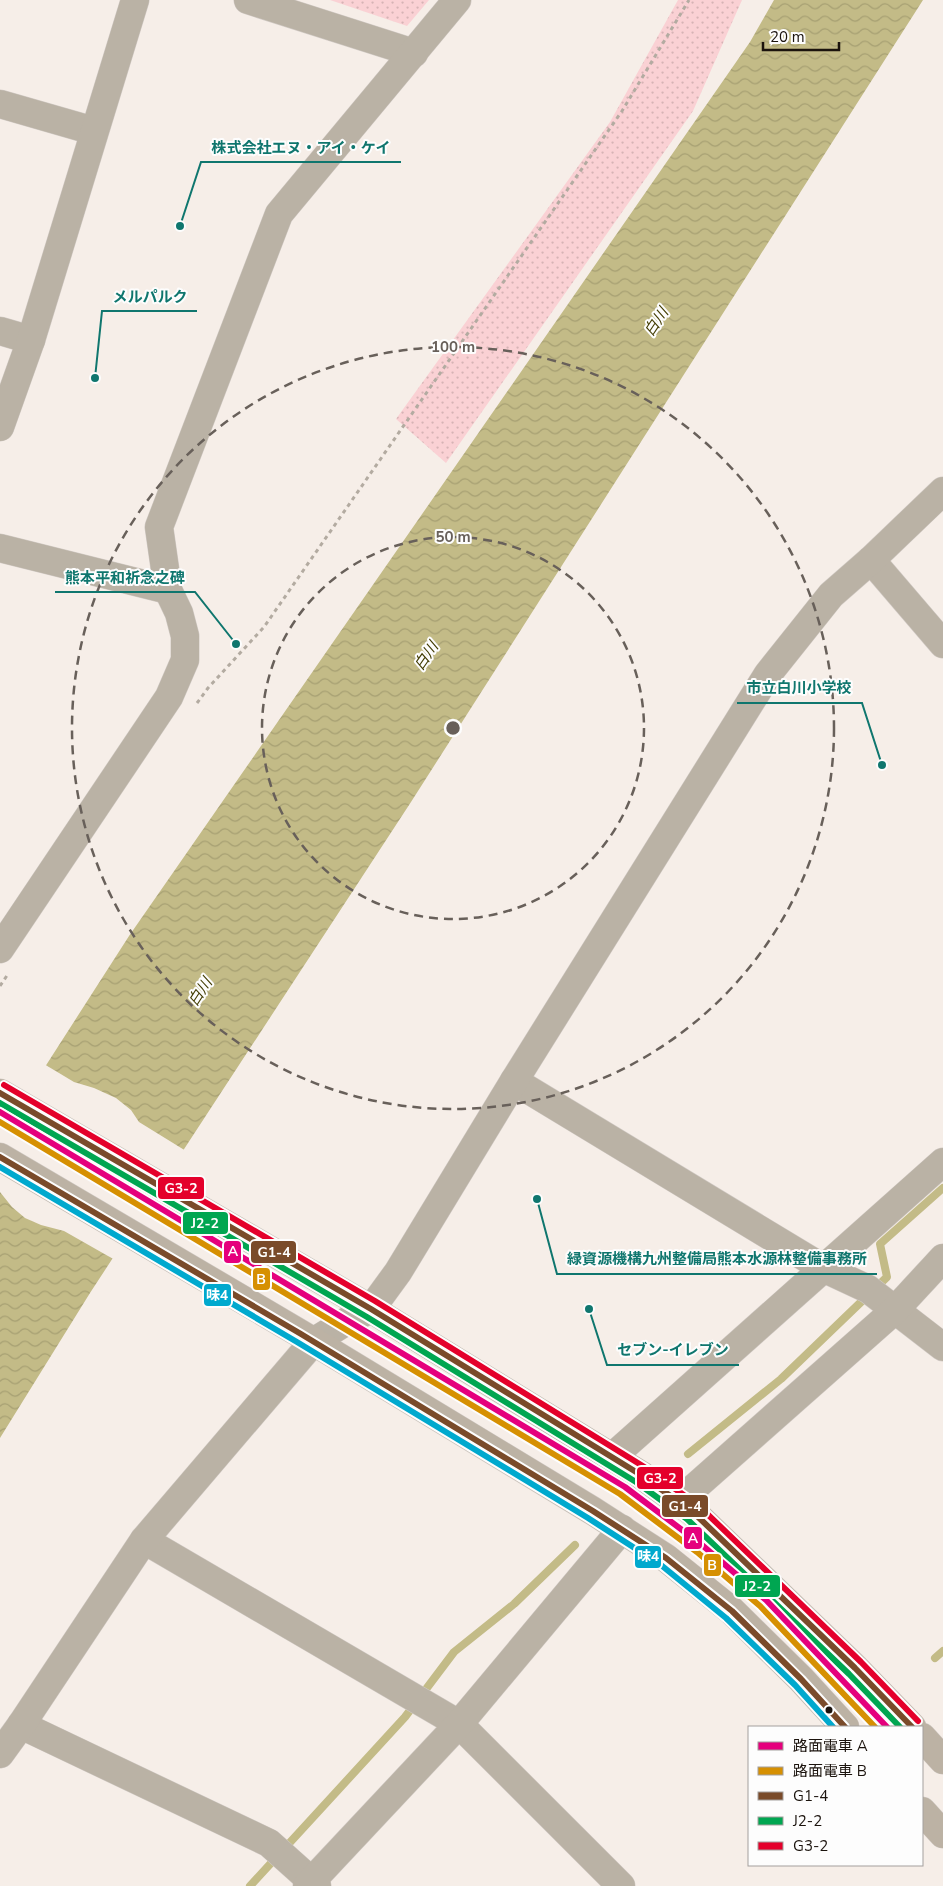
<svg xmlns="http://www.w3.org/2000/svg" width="943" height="1886" font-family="'Nunito Sans','Noto Sans JP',sans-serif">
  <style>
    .park { fill: url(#park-dots) }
    .water { fill: url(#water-waves) }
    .pier { fill: #f6eee8 }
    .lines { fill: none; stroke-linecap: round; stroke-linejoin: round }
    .stream { stroke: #c3bb87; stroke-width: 8 }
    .minor-casing { stroke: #d2cbc6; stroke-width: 29 }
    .major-casing { stroke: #d2cbc6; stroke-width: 29 }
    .path { stroke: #b3aba1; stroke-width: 3; stroke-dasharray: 4 4; stroke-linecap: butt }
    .minor { stroke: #bab2a5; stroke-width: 28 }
    .major { stroke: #bcb2a4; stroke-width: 28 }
    .bus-1-casing { stroke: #fdfdfd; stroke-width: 10 }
    .bus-2-casing { stroke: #fdfdfd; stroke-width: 10 }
    .bus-3-casing { stroke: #fdfdfd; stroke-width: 10 }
    .bus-4-casing { stroke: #fdfdfd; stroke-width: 10 }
    .bus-1 { stroke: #7a4b2a; stroke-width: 6 }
    .bus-2 { stroke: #00a651; stroke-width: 6 }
    .bus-3 { stroke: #e4002b; stroke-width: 6 }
    .bus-4 { stroke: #00a9ce; stroke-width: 6 }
    .tram-1-casing { stroke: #fdfdfd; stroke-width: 10 }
    .tram-2-casing { stroke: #fdfdfd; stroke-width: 10 }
    .tram-1 { stroke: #e5007d; stroke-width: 6 }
    .tram-2 { stroke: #d69002; stroke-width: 6 }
    .ring { fill: none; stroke: #68605a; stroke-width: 2.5; stroke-dasharray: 9 6 }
    .bus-dot { fill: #1b130d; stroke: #fdfdfd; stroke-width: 2 }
    .labels { text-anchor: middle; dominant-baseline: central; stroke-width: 4; stroke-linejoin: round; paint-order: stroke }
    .water-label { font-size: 15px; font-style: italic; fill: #413b00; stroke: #fdfdfd }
    .centre { fill: #68605a; stroke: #fdfdfd; stroke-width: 2.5 }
    .ring-label { font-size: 15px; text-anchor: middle; font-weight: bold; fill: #68605a; stroke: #fdfdfd; stroke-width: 4; stroke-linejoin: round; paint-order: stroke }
    .leader { fill: none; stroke: #0f766e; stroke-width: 2 }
    .callout-dot { fill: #0f766e; stroke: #fdfdfd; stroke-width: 2 }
    .callout-label { font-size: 15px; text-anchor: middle; font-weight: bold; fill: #0f766e; stroke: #fdfdfd; stroke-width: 4; stroke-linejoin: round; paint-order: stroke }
    .line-badge { stroke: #fdfdfd; stroke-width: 2 }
    .badge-label { font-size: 14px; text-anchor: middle; font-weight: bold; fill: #fff }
  </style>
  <defs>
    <pattern id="park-dots" width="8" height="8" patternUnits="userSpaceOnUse" patternTransform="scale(1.25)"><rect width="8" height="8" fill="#fad1d4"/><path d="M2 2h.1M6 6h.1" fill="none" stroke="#d6b3b5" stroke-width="1.8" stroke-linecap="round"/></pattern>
    <pattern id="water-waves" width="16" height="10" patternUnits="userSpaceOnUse" patternTransform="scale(1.25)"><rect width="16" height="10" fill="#c3bb87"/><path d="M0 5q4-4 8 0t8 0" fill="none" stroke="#a7a073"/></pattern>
  </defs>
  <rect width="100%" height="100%" fill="#f6eee8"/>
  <!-- park -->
  <g class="park">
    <polygon points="330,0 429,0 407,26"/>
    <polygon points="678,0 742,0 693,111 446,463 396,419 610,122"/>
  </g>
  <!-- water -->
  <polygon class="water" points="774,0 923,0 411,802 90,1293 0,1438 0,1137 129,936 750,42"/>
  <!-- pier -->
  <polygon class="pier" points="44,1064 74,1082 94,1088 116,1098 131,1110 139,1122 186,1151 115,1260 64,1231 41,1225 25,1218 12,1207 0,1192 0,1133"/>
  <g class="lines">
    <!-- stream -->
    <g class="stream">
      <polyline points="688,1454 781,1379 887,1277 880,1244 943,1188"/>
      <polyline points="935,1658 943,1651"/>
      <polyline points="250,1886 405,1717 454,1652 514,1604 575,1545"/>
    </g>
    <defs>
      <g id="minor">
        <polyline points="248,0 414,53"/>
        <polyline points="0,104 94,131"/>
        <polyline points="0,331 31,340"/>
        <polyline points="0,427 31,340 135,0"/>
        <polyline points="0,548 168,590"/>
        <polyline points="871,560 943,644"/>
        <polyline points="0,949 169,697 185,660 185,636 179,613 168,590 159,527 279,214 457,0"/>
        <polyline points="514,1081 823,1268 868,1289 943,1347"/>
        <polyline points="612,1457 943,1162"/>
        <polyline points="678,1502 895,1310 943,1258"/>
        <polyline points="144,1540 459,1724 621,1886"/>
        <polyline points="21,1725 269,1843 317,1886"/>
        <polyline points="0,1754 21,1725 144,1540 313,1342 347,1321 371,1309 398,1272 514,1081 768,674 831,595 871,560 943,491"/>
        <polyline points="307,1886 459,1724 622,1529"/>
      </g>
      <g id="major">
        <polyline points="0,1093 371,1309 641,1475 693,1512 855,1668 912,1727"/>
        <polyline points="0,1157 301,1334 593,1511 666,1558 732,1611 801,1679 845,1727"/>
        <polyline points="922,1737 943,1760"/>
        <polyline points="922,1811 943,1834"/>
      </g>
    </defs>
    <!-- minor casing -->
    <use href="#minor" class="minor-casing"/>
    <!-- major casing -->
    <use href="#major" class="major-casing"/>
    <!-- path -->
    <g class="path">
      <polyline points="197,703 208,688 264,627 622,111 689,0"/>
      <polyline points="0,986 8,974"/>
    </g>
    <!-- minor -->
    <use href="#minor" class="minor"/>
    <!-- major -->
    <use href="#major" class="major"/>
    <defs>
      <g id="bus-1">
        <polyline points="0,1093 371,1309 641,1475 693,1512 855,1668 912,1727"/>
        <polyline points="0,1157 301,1334 593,1511 666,1558 732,1611 801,1679 845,1727"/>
      </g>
      <polyline id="bus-2" points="0,1103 367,1317 636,1482 687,1519 849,1674 900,1727"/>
      <polyline id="bus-3" points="4,1085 375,1301 646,1468 699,1506 861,1662 918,1721"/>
      <polyline id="bus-4" points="0,1167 297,1342 588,1518 661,1565 726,1618 795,1685 833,1727"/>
    </defs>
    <!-- bus-1 casing -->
    <use href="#bus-1" class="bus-1-casing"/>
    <!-- bus-2 casing -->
    <use href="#bus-2" class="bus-2-casing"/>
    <!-- bus-3 casing -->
    <use href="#bus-3" class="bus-3-casing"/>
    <!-- bus-4 casing -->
    <use href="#bus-4" class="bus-4-casing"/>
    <!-- bus-1 -->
    <use href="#bus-1" class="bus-1"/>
    <!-- bus-2 -->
    <use href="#bus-2" class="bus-2"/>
    <!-- bus-3 -->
    <use href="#bus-3" class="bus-3"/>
    <!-- bus-4 -->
    <use href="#bus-4" class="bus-4"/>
    <defs>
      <polyline id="tram-1" points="0,1112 625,1487 702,1545 766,1600 887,1727"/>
      <polyline id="tram-2" points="0,1122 620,1494 697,1552 760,1606 875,1727"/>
    </defs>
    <!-- tram-1 casing -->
    <use href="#tram-1" class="tram-1-casing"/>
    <!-- tram-2 casing -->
    <use href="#tram-2" class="tram-2-casing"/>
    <!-- tram-1 -->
    <use href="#tram-1" class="tram-1"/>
    <!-- tram-2 -->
    <use href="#tram-2" class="tram-2"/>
  </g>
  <!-- distance rings -->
  <g class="ring">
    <circle cx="453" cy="728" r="191"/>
    <circle cx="453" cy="728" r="381"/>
  </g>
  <!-- markers -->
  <circle class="bus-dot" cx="829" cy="1710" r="4.5"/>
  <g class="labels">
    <!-- water labels -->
    <g class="water-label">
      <text transform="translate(656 322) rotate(-56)">白川</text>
      <text transform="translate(426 656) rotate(-55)">白川</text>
      <text transform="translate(200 992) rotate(-57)">白川</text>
    </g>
  </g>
  <circle cx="453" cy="728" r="8" class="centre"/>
  <g class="ring-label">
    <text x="453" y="352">100 m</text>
    <text x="453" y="542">50 m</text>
  </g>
  <!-- callouts -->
  <path class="leader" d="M180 226L201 162H401M95 378L102 311H197M236 644L195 592H55M882 765L862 703H737M537 1199L557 1274H877M589 1309L607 1365H739"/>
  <g class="callout-dot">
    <circle cx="180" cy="226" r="5"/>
    <circle cx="95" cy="378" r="5"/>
    <circle cx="236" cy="644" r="5"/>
    <circle cx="882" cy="765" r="5"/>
    <circle cx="537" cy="1199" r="5"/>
    <circle cx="589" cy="1309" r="5"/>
  </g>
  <g class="callout-label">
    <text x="301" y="153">株式会社エヌ・アイ・ケイ</text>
    <text x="150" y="302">メルパルク</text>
    <text x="125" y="583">熊本平和祈念之碑</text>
    <text x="799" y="693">市立白川小学校</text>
    <text x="717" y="1264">緑資源機構九州整備局熊本水源林整備事務所</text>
    <text x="673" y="1355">セブン-イレブン</text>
  </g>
  <g class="line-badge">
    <rect x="157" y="1176" width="48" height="24" rx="5" fill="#e4002b"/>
    <rect x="182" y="1211" width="47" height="24" rx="5" fill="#00a651"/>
    <rect x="223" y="1240" width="19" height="24" rx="5" fill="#e5007d"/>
    <rect x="250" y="1240" width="47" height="24" rx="5" fill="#7a4b2a"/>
    <rect x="252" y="1267" width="19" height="24" rx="5" fill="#d69002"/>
    <rect x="203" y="1283" width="29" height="24" rx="5" fill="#00a9ce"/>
    <rect x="636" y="1466" width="48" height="24" rx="5" fill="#e4002b"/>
    <rect x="661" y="1494" width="48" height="24" rx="5" fill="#7a4b2a"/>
    <rect x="683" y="1526" width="20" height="24" rx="5" fill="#e5007d"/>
    <rect x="634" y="1545" width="28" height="24" rx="5" fill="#00a9ce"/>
    <rect x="703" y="1553" width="19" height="24" rx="5" fill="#d69002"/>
    <rect x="734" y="1574" width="47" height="24" rx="5" fill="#00a651"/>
  </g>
  <g class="badge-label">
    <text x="181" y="1193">G3-2</text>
    <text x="205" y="1228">J2-2</text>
    <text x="233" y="1256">A</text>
    <text x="274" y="1257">G1-4</text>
    <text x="261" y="1284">B</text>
    <text x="217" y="1300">味4</text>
    <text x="660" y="1483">G3-2</text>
    <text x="685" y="1511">G1-4</text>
    <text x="693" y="1543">A</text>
    <text x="648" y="1561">味4</text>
    <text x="712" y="1570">B</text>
    <text x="757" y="1591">J2-2</text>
  </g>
  <!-- legend -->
  <rect x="748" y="1726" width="175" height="140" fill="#fdfdfd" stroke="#a39f9d"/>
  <rect x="758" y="1742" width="25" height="8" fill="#e5007d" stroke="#a39f9d"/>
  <text x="793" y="1751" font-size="15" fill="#1b130d">路面電車 A</text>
  <rect x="758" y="1767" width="25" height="8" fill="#d69002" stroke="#a39f9d"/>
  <text x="793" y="1776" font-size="15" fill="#1b130d">路面電車 B</text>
  <rect x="758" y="1792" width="25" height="8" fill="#7a4b2a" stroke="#a39f9d"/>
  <text x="793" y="1801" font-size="15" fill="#1b130d">G1-4</text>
  <rect x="758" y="1817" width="25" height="8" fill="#00a651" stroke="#a39f9d"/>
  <text x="793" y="1826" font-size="15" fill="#1b130d">J2-2</text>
  <rect x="758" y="1842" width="25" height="8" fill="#e4002b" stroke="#a39f9d"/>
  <text x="793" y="1851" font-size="15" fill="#1b130d">G3-2</text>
  <!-- scale -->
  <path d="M763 42v8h76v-8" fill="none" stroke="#1b130d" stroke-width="2.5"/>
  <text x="770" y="42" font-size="15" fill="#1b130d" stroke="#fdfdfd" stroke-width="4" paint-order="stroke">20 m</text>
</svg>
